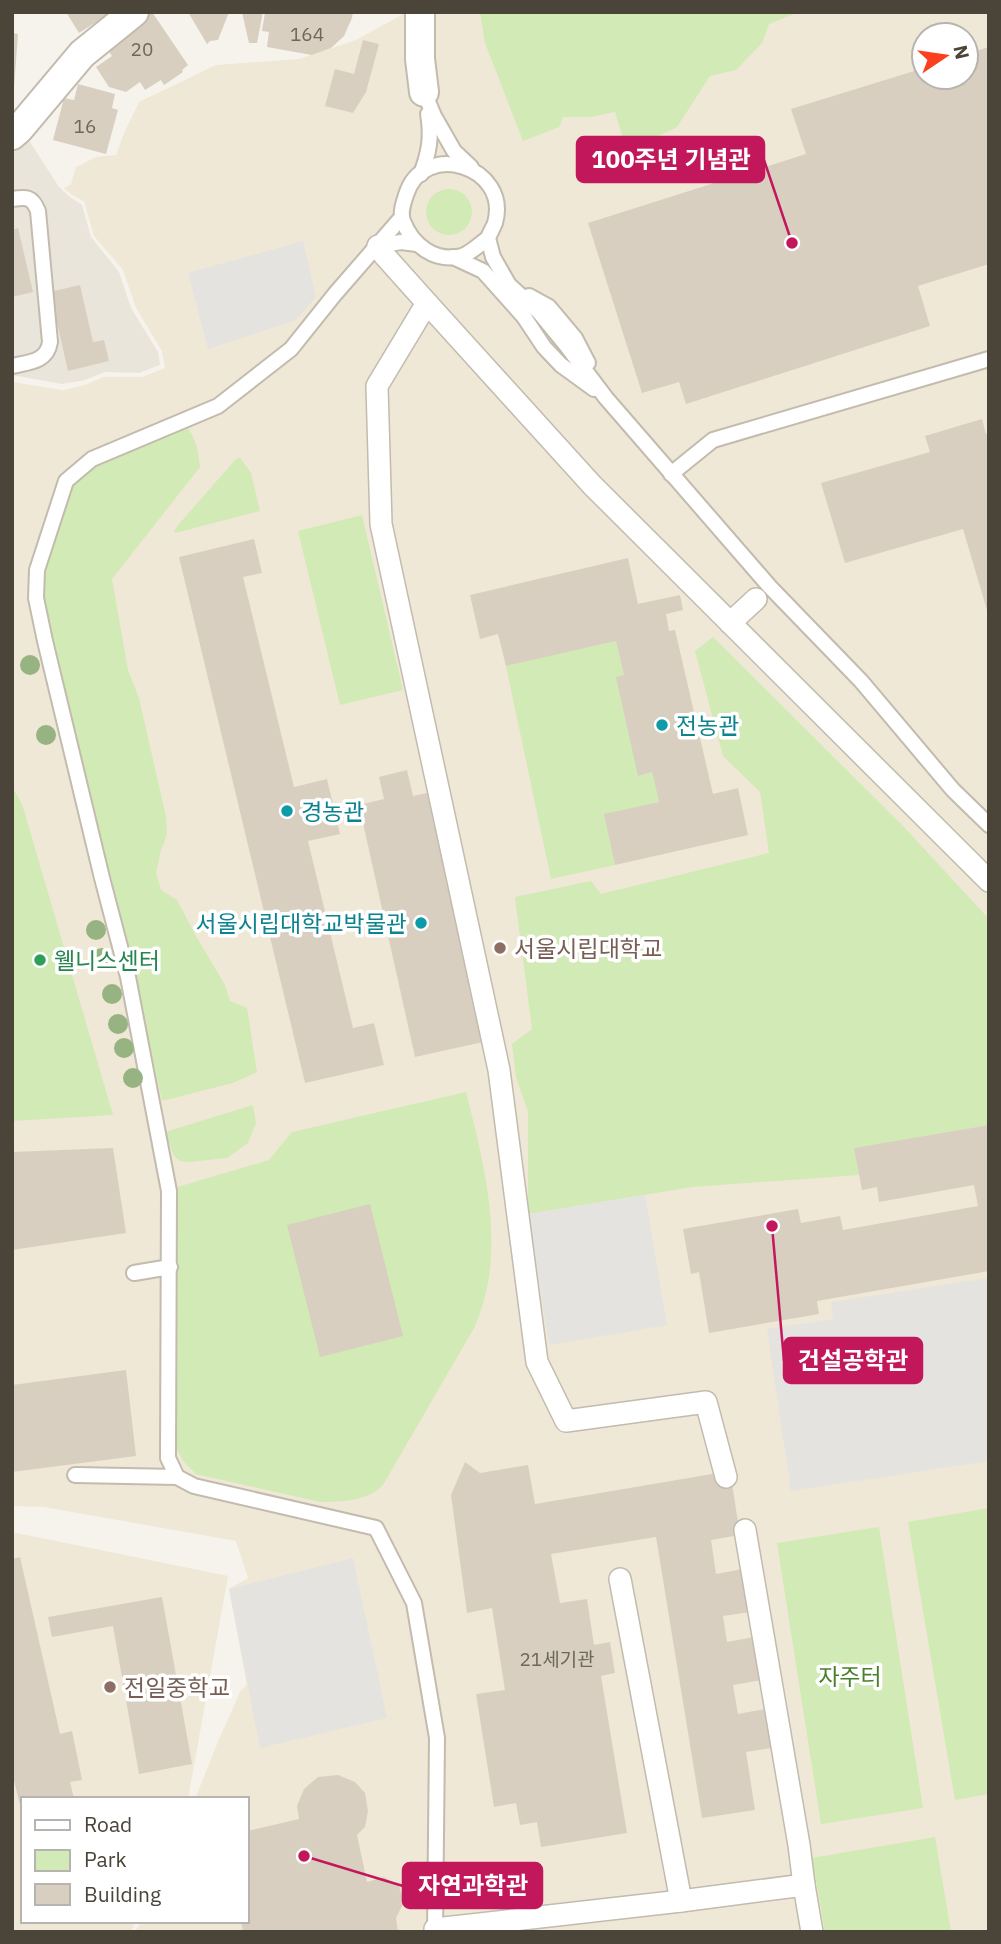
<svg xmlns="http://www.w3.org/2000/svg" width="1001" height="1944" font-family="'IBM Plex Sans','Noto Sans KR',sans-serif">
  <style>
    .residential { fill: #eae5da }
    .education { fill: #efe8d6; fill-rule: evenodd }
    .green { fill: #d2eab5 }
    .parking { fill: #e5e3e0 }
    .building { fill: #d8cfc1 }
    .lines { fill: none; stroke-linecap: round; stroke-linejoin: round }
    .service-casing { stroke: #c2bbae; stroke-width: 18 }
    .pedestrian-casing { stroke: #c2bbae; stroke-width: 24 }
    .minor-casing { stroke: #c2bbae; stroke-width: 32 }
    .service { stroke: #fff; stroke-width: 14 }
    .pedestrian { stroke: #fff; stroke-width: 21 }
    .minor { stroke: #fff; stroke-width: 28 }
    .tree { fill: #97b381 }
    .culture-dot { fill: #0f9aa8; stroke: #fff; stroke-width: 2.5 }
    .education-dot { fill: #8d6e63; stroke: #fff; stroke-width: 2.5 }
    .leisure-dot { fill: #2e9e5b; stroke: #fff; stroke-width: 2.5 }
    .labels { text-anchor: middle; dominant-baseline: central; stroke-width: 7; stroke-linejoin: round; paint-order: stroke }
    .number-label { font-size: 19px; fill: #6e675b }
    .culture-label { font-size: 23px; fill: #0d838f; stroke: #fff; text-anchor: start }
    .education-label { font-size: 23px; fill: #785e54; stroke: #fff; text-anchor: start }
    .leisure-label { font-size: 23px; fill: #27864d; stroke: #fff; text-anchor: start }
    .park-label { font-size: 23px; fill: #4a7f2a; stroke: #fff }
    .leader { fill: none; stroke: #c2185b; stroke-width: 2.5 }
    .callout-dot { fill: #c2185b; stroke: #fff; stroke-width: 2.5 }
    .callout { fill: #c2185b; stroke: #c2185b; stroke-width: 2.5 }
    .callout-label { font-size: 24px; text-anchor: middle; font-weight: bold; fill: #fff }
  </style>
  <rect width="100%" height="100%" fill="#f6f3ec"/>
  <!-- residential -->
  <polygon class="residential" points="30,142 59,187 70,197 82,205 91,237 119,272 131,308 158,352 160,365 139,373 105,372 85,380 62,384 12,375 12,148"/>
  <!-- education -->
  <g class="education">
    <path d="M407,12H989V1932H137L136,1930L142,1921H247V1799H195L219,1739L241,1690L247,1685L229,1589L248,1578L236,1541L44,1507L12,1506V382L63,390L85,385L103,377H142L165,368L162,351L136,308L123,270L94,236L84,201L72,195L64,188L71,184L76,167L96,157L116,155L125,131L139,102L216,65L299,59L356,40ZM924,35H966V77H924Z"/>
    <polygon points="12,1532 228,1576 188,1799 23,1799 23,1921 135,1921 131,1932 12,1932"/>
  </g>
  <!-- green -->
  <g class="green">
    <polygon points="480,12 799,12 769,24 762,43 736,70 710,76 677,127 627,151 615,112 591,117 563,117 559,127 523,141 485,43"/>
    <circle cx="449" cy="212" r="23"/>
    <path d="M188,429C197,440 198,453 200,467L112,579L128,670L139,698L166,817L167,835L161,850L156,873L161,890L177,900L196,936L225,985L230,1001L247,1008L257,1072L233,1083L162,1101L150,1047L107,882L59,678L42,585L59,509L72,485L84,471L180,431Z"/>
    <polygon points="240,458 251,473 260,511 175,533 174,531 179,524 236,459"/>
    <polygon points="362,515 403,690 340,705 298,531"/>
    <polygon points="713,637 904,827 989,919 989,1125 855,1148 859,1175 692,1187 528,1214 528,1112 516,1077 512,1044 532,1029 515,897 591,881 601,894 769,853 760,792 723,756 695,651"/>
    <polygon points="616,641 624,675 639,776 652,772 659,802 605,815 615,865 551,879 506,666"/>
    <polygon points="12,787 22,804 113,1115 12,1121"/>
    <path d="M466,1092C485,1168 508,1253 474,1328L383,1485C368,1501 341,1502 320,1502L196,1474L184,1462L176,1448L174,1188L269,1160L292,1132Z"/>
    <polygon points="253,1105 256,1123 248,1143 227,1158 189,1162 180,1161 174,1156 165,1132"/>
    <polygon points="989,1508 989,1794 955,1800 908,1522"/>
    <polygon points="879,1527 923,1808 821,1824 777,1543"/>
    <polygon points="935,1837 951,1932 825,1932 812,1858"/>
  </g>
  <!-- parking -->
  <g class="parking">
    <polygon points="303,241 316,297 296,320 208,349 188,273"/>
    <polygon points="645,1195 667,1325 549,1345 528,1214"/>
    <polygon points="989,1278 989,1461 791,1491 767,1329 833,1319 831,1302"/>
    <polygon points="353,1558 387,1718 260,1748 229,1589"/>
  </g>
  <!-- building -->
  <g class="building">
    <polygon points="66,12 112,12 79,33"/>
    <polygon points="147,12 152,12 188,65 182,70 183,72 164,85 161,80 145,90 140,82 126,92 109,87 96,67 112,56 102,42"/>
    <polygon points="188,12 229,12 218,40 210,41 207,44"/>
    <polygon points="242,12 263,12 257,43 249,43"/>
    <polygon points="265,12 353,12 352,18 344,36 331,48 312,55 267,47 269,32 262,31"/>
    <polygon points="12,33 18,34 14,88 12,88"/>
    <polygon points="363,40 379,44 366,92 353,113 325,106 335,69 354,74"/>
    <polygon points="989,47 989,264 918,286 930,326 686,404 679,382 642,393 588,223 806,154 791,109 924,68 924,77 966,77 966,54"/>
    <polygon points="78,84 115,94 112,108 118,110 106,154 53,140 64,98 74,100"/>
    <polygon points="18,228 33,292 12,297 12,230"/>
    <polygon points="80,285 93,342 104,340 109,361 68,371 50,292"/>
    <polygon points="982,419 986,434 989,434 989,617 963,529 845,563 821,483 930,452 925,436"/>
    <polygon points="254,539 262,573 243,577 294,787 327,779 340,834 308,841 353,1028 374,1023 384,1065 305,1083 179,557"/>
    <polygon points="628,558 638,604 680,595 683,610 666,614 669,631 675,630 713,794 738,788 748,835 615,865 604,814 659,802 652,772 638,776 616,677 624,675 616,641 506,666 498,634 480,639 470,595"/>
    <polygon points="407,770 413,796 427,793 483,1042 415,1057 359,805 384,799 379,777"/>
    <polygon points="989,1125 989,1271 817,1301 819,1314 709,1333 699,1272 691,1274 683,1229 798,1209 801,1223 840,1216 843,1230 978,1206 974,1185 879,1202 877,1187 862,1190 854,1148"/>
    <polygon points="113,1148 126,1233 12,1250 12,1152"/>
    <polygon points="370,1204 403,1336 320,1357 287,1225"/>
    <polygon points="126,1370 136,1456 12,1472 12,1385"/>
    <polygon points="465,1462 480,1473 528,1465 535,1504 730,1471 740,1535 711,1540 716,1574 743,1569 750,1612 723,1616 727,1642 754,1637 762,1680 733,1685 738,1714 766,1709 772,1748 746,1752 755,1810 702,1818 656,1537 551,1554 560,1603 587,1599 594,1645 610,1642 615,1673 601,1676 627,1833 541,1847 537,1822 520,1825 516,1803 494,1807 476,1694 505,1690 492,1608 467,1613 451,1495"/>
    <polygon points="20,1557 60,1734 72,1731 82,1780 70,1782 74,1799 23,1799 22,1813 12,1772 12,1559"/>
    <polygon points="162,1597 192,1764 139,1774 113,1626 52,1637 48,1617"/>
    <polygon points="338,1775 355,1782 365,1793 368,1811 365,1827 357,1835 367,1882 384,1877 399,1886 404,1902 396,1918 398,1932 243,1932 241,1921 247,1921 247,1831 299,1819 297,1806 304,1789 318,1777"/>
  </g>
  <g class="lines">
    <defs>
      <g id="service">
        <polyline points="424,92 434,116 454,151 471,167"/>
        <path d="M421,174C429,153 432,137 428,114"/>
        <path d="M12,199C26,197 32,196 38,211L50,342C47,362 29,362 12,366"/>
        <polyline points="401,218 335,294 291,349 218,406 92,459 66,481 37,570 36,598 45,641 102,878 128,977 169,1191 168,1458 177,1477 194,1486 376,1528 414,1603 437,1738 435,1932"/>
        <path d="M488,238C480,244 471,253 462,256C435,263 412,245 403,221C400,213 403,204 406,195C423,139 511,166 495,223C493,228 490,233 488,238L493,257L509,285L539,312L566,345L606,398L770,587L861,681L953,790L989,825"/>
        <polyline points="378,246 401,242 417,244"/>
        <polyline points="453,257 483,271 524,317 544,347 561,365 594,389"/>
        <polyline points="529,296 549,307 575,338 588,363"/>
        <polyline points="671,474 713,440 989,359"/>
        <polyline points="134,1273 170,1267"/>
        <polyline points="75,1475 177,1477"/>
      </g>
      <g id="pedestrian">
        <polyline points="378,246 384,255 427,303 592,485 989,881"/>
        <polyline points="427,303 377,386 381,524 499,1070 537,1362 566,1421 706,1402 726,1477"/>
        <polyline points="730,623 756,599"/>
        <polyline points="745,1530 799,1845 804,1885"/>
        <polyline points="620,1579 681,1901"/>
        <polyline points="435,1929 681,1901 804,1885 812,1932"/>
      </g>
      <g id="minor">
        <polyline points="420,12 420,59 424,92"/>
        <polyline points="12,135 19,129 82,54 134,12"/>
      </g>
    </defs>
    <!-- service casing -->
    <use href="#service" class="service-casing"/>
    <!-- pedestrian casing -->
    <use href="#pedestrian" class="pedestrian-casing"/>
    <!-- minor casing -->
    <use href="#minor" class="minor-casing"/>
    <!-- service -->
    <use href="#service" class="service"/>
    <!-- pedestrian -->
    <use href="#pedestrian" class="pedestrian"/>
    <!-- minor -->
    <use href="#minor" class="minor"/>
  </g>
  <!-- trees -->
  <g class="tree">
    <circle cx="30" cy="665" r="10"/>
    <circle cx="46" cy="735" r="10"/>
    <circle cx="96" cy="930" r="10"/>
    <circle cx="102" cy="958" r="10"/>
    <circle cx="112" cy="994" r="10"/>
    <circle cx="118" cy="1024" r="10"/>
    <circle cx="124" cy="1048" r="10"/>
    <circle cx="133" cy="1078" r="10"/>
  </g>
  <!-- markers -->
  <g class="culture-dot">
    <circle cx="662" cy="725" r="7"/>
    <circle cx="287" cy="811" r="7"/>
    <circle cx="421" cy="923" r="7"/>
  </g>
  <g class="education-dot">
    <circle cx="500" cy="948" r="7"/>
    <circle cx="110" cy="1687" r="7"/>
  </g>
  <circle class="leisure-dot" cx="40" cy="960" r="7"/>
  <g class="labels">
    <!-- number labels -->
    <g class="number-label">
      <text x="307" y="34">164</text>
      <text x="142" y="49">20</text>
      <text x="85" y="126">16</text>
      <text x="557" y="1659">21세기관</text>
    </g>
    <!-- culture labels -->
    <g class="culture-label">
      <text x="676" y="725">전농관</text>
      <text x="301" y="811">경농관</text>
      <text x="407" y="923" text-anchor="end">서울시립대학교박물관</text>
    </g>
    <!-- education labels -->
    <g class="education-label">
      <text x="514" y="948">서울시립대학교</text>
      <text x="124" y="1687">전일중학교</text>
    </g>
    <!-- leisure labels -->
    <g class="leisure-label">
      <text x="54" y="960">웰니스센터</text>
    </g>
    <!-- park labels -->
    <g class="park-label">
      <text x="850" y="1676">자주터</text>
    </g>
  </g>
  <!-- callouts -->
  <path class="leader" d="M792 243L764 160M772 1226L784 1361M304 1856L403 1886"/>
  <g class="callout-dot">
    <circle cx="792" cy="243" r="7"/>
    <circle cx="772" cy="1226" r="7"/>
    <circle cx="304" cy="1856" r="7"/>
  </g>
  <g class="callout">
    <rect x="577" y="137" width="187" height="45" rx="7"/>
    <rect x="784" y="1338" width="138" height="45" rx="7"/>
    <rect x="403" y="1863" width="139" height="45" rx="7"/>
  </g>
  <g class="callout-label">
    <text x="671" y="168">100주년 기념관</text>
    <text x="853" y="1369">건설공학관</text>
    <text x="473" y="1894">자연과학관</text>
  </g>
  <!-- border -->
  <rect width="1001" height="1944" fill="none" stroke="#4b4439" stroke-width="28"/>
  <!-- legend -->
  <rect x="21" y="1797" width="228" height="126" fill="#ffffff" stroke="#b7b4b0" stroke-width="2"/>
  <rect x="35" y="1820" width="35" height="10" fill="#ffffff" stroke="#b7b4b0" stroke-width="2"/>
  <text x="84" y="1832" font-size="21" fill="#4b4439">Road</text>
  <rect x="35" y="1850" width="35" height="21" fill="#d2eab5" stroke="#b7b4b0" stroke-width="2"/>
  <text x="84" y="1867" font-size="21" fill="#4b4439">Park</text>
  <rect x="35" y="1884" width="35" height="21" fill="#d8cfc1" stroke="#b7b4b0" stroke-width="2"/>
  <text x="84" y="1902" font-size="21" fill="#4b4439">Building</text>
  <!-- north arrow -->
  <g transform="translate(945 56) rotate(77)"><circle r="33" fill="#ffffff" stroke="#b7b4b0" stroke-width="2"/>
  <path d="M0-5L12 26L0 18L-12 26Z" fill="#fc3f1d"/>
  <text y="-10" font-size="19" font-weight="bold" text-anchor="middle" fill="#4b4439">N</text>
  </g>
</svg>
